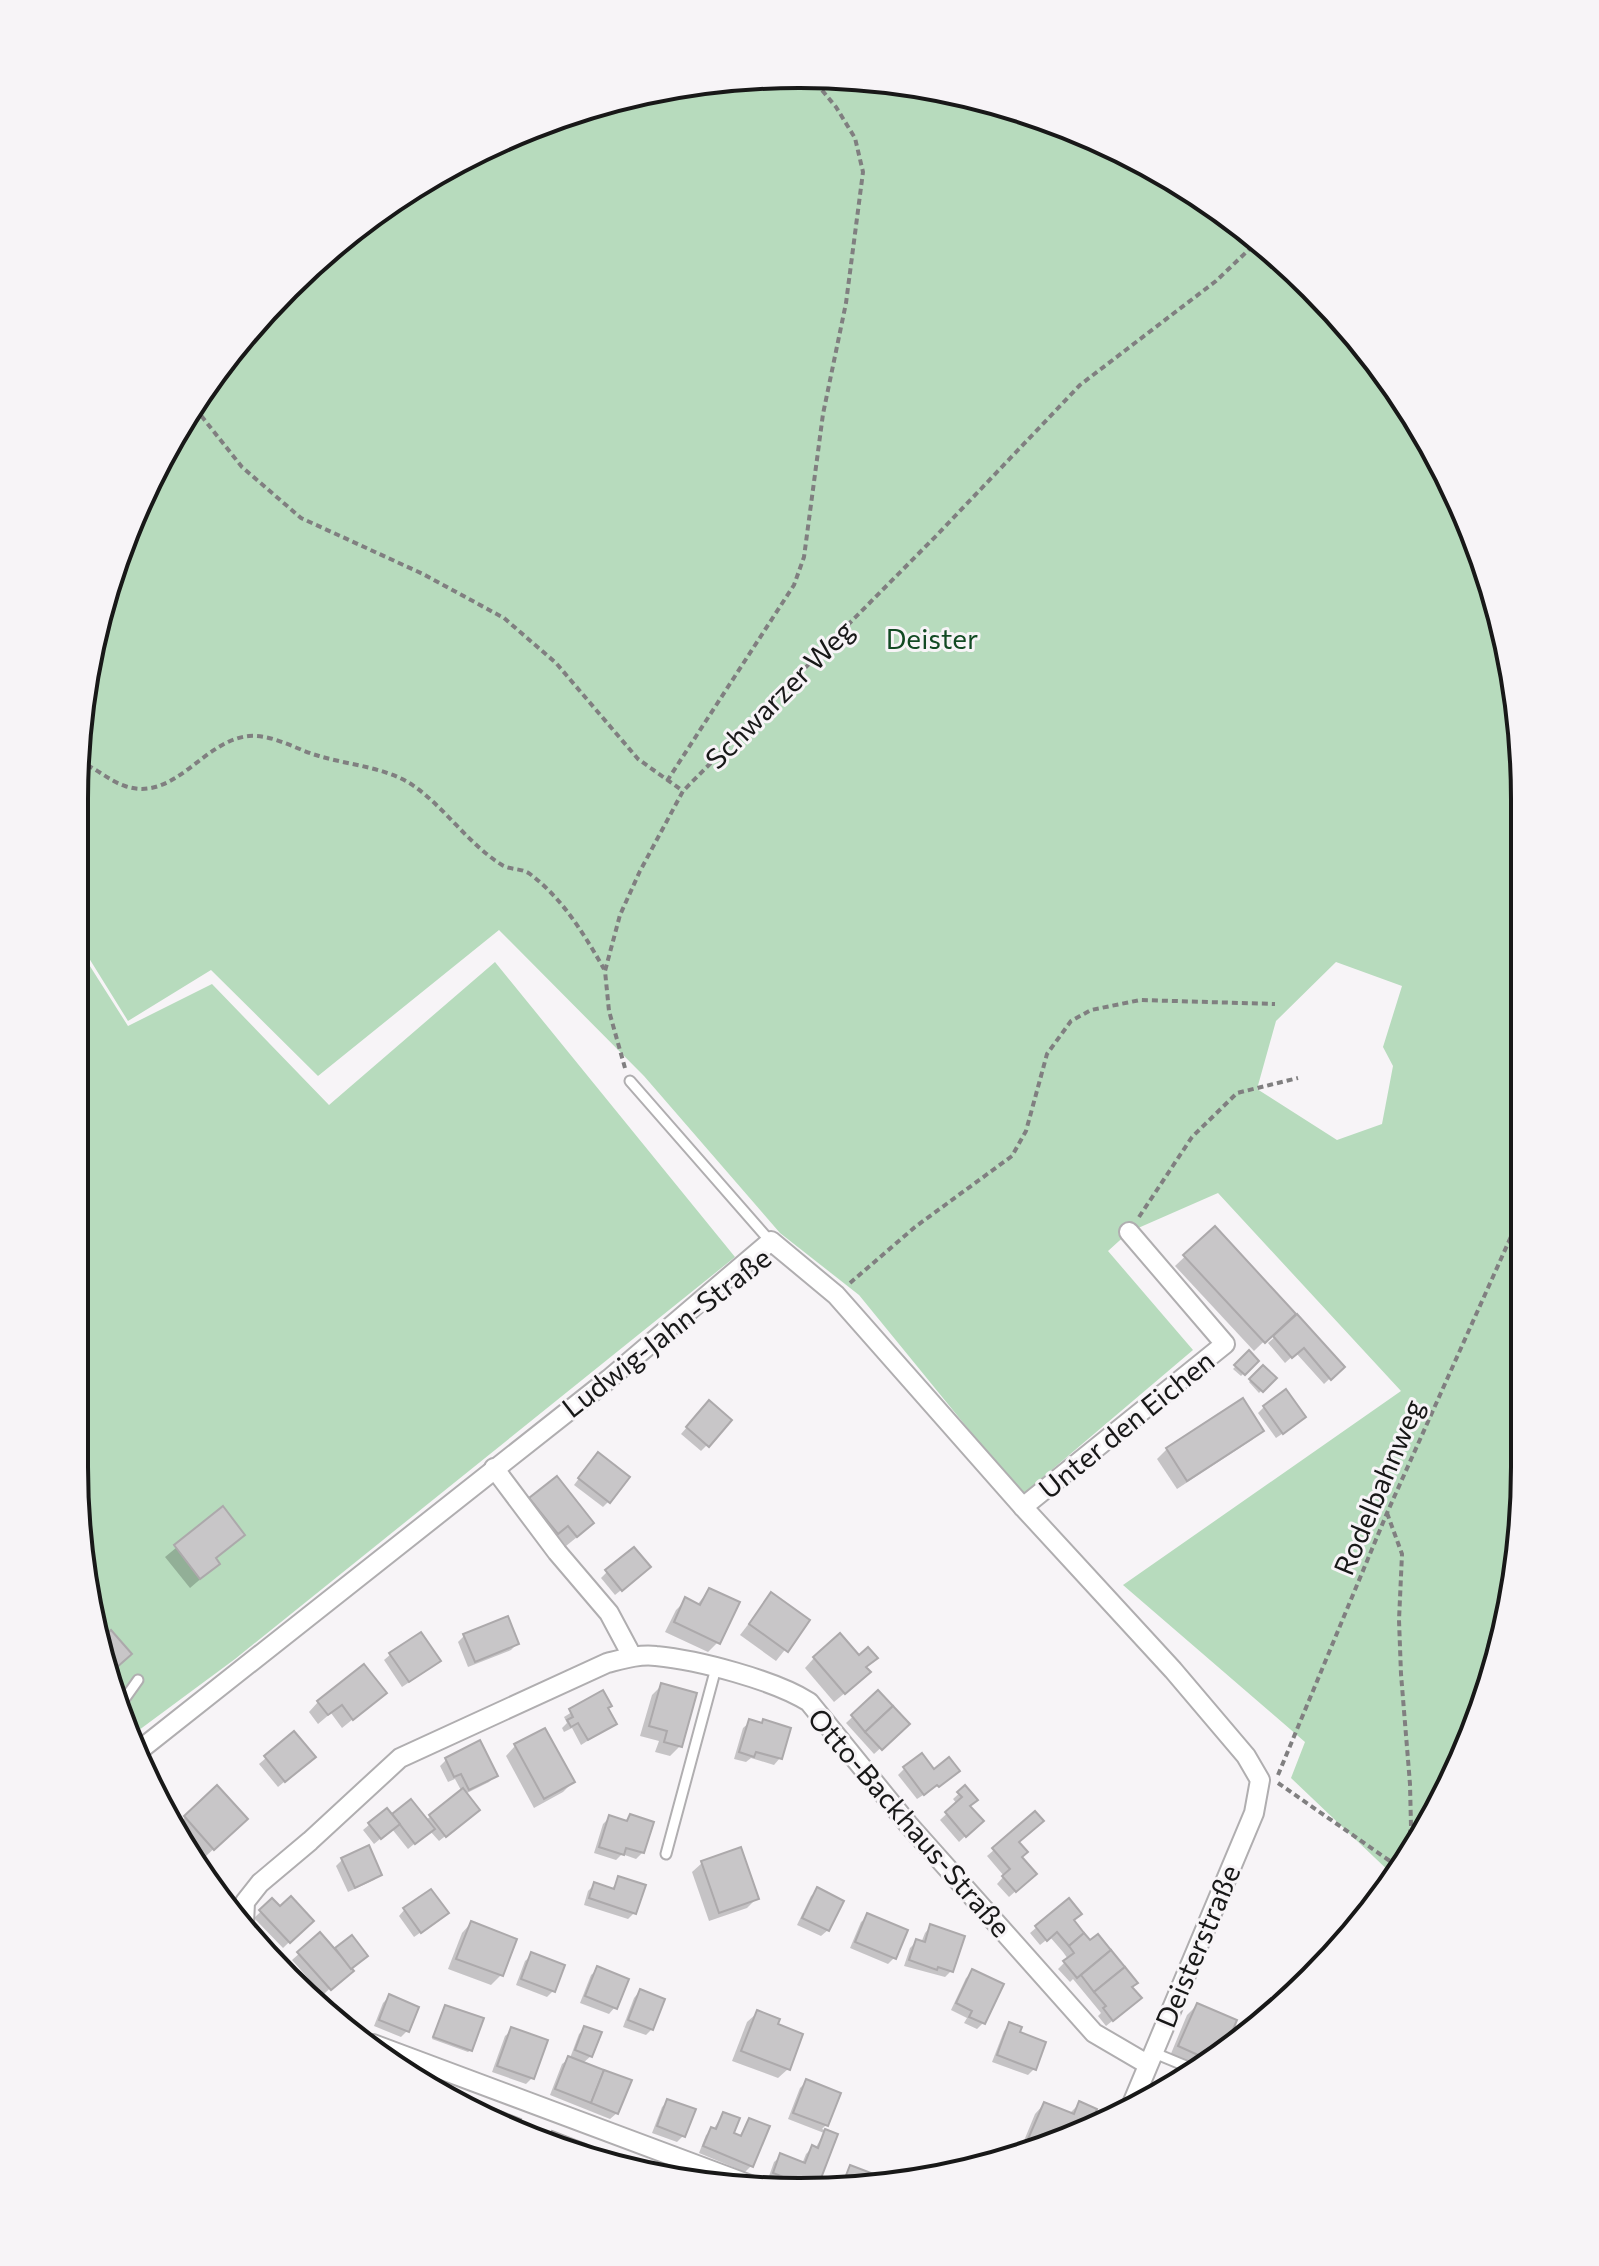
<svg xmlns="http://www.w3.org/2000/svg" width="1599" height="2266" font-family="Commissioner,sans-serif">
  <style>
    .green { fill: #b7dbbd; fill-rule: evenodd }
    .shadow { fill: #0003 }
    .building { fill: #c8c6c8; stroke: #aca9ab; stroke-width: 2 }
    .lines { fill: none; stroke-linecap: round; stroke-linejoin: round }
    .lane-casing { stroke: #b0aeb0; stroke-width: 13 }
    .street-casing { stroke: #b0aeb0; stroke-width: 22 }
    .path { stroke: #807f80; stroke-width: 4; stroke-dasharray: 6 4; stroke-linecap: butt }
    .lane { stroke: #fff; stroke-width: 9 }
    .street { stroke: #fff; stroke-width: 18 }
    .labels { text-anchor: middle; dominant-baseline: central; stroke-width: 6; stroke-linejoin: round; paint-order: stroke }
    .park-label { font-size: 28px; fill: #124a23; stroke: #f7f4f7 }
    .street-label { font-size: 28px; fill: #181818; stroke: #f7f4f7 }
    .rim { fill: none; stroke: #181818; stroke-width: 4 }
  </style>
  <rect width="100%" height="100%" fill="#f7f4f7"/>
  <!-- green -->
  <g class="green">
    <path d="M846,76L987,99L1120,149L1241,224L1345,321L1450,479L1519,704L1523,1513L1500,1654L1450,1787L1395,1877L1291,1778L1305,1742L1123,1585L1401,1391L1218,1193L1129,1232L1108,1251L1193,1350L1022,1495L859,1295L780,1233L644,1076L499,930L318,1076L211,970L128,1021L74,934V799L88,658L171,437L321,254L436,171L566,113L704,80ZM1336,962L1402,986L1383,1047L1393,1066L1382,1124L1337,1140L1257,1089L1276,1021Z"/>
    <polygon points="74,941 128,1026 212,984 329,1105 495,962 735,1257 235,1659 135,1733 99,1655 74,1467"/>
  </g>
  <!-- shadow -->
  <g class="shadow">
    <polygon points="1214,1229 1283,1323 1254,1351 1175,1266"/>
    <polygon points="1297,1317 1342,1367 1324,1384 1296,1353 1285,1363 1268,1343"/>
    <polygon points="1249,1353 1256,1361 1241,1376 1233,1369"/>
    <polygon points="1263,1368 1274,1378 1259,1393 1249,1382"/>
    <polygon points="1242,1401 1261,1431 1252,1440 1177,1489 1157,1459 1167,1449"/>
    <polygon points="1264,1407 1298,1423 1276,1438 1258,1413"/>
    <polygon points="703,1409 707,1445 701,1451 681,1434"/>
    <polygon points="592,1461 609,1501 603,1507 574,1485"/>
    <polygon points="530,1499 582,1533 566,1546 557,1535 547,1543 521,1509"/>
    <polygon points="223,1509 214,1559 218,1564 190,1588 165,1557"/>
    <polygon points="607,1572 642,1573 615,1595 601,1578"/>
    <polygon points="709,1590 718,1642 708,1652 665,1632 676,1610 686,1600 697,1605"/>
    <polygon points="771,1595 808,1621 776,1661 740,1635"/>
    <polygon points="464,1636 517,1644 511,1650 468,1667 458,1642"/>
    <polygon points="391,1654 432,1667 402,1687 384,1660"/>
    <polygon points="814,1658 859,1658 864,1668 858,1682 834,1702 805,1668"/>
    <polygon points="662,1685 680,1746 670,1756 655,1752 659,1741 640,1736 652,1695"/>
    <polygon points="385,1693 342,1728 331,1713 318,1724 309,1712 318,1702"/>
    <polygon points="602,1693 606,1708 614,1724 581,1745 572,1728 564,1732 562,1728 567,1723 564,1717"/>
    <polygon points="878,1693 907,1724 874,1754 846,1723"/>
    <polygon points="750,1722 780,1758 774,1765 751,1758 746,1762 734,1759 743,1728"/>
    <polygon points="294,1734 307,1763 278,1787 259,1764"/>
    <polygon points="479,1743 495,1776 489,1782 465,1794 471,1816 439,1841 430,1831 408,1849 392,1829 374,1844 363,1830 370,1824 391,1817 411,1802 426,1820 462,1792 455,1779 448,1782 440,1766 446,1760"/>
    <polygon points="515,1746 573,1782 563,1792 534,1808 506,1756"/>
    <polygon points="904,1769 934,1772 951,1777 917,1799 898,1775"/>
    <polygon points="217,1788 236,1828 204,1858 176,1826"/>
    <polygon points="965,1788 968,1807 981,1821 959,1842 940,1820 957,1804 953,1799"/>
    <polygon points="1035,1814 1017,1842 1028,1880 1009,1897 997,1884 1004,1876 987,1856"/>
    <polygon points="630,1816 643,1852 636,1859 622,1854 616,1860 594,1853 603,1824 609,1818 624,1822"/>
    <polygon points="342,1860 380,1874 374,1880 348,1892 336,1866"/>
    <polygon points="702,1863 757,1898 747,1908 709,1921 692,1872"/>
    <polygon points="619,1879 634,1913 628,1919 584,1905 588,1891 595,1884 611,1890"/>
    <polygon points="818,1890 828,1930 821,1936 797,1925 811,1896"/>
    <polygon points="272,1901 280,1909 311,1921 283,1948 254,1918"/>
    <polygon points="405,1909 440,1919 414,1937 399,1916"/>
    <polygon points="868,1916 894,1958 888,1964 850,1948 861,1922"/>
    <polygon points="1072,1921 1090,1943 1098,1936 1135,1982 1130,1987 1133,2004 1106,2026 1098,2016 1101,2013 1073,1979 1070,1982 1058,1969 1068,1959 1063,1952 1050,1937 1040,1945 1030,1933 1037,1927"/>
    <polygon points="471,1923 501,1975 491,1985 448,1969 462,1933"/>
    <polygon points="931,1926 951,1971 945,1977 904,1966 910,1948 917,1941 921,1943 925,1933"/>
    <polygon points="320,1935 335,1951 352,1938 349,1970 323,1995 292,1960"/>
    <polygon points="532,1955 553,1991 547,1997 516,1985 525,1961"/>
    <polygon points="598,1969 615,2007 609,2014 580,2003 591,1975"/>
    <polygon points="973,1972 983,2023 977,2029 964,2023 967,2018 951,2010 966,1978"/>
    <polygon points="640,1991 652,2029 646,2035 623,2027 634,1998"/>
    <polygon points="389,1997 407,2031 401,2037 374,2026 383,2003"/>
    <polygon points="1197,2005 1230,2033 1239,2037 1249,2026 1254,2028 1195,2067 1170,2056 1187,2015"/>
    <polygon points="445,2007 471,2050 468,2052 432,2039"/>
    <polygon points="757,2013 775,2026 788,2069 778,2078 732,2061 747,2022"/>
    <polygon points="1010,2025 1018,2034 1034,2069 1028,2075 992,2062 1004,2031"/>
    <polygon points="585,2028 591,2056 583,2063 617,2113 610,2119 550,2095 562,2064 570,2058 579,2034"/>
    <polygon points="512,2030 532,2078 526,2084 492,2072 505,2036"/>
    <polygon points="806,2082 826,2125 822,2129 836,2135 816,2186 785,2186 768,2179 774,2162 781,2156 802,2164 806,2154 812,2148 815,2149 824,2133 788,2119 800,2088"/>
    <polygon points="668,2101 683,2136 677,2142 652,2133 662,2107"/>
    <polygon points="1044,2104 1069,2114 1079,2104 1095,2110 1088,2127 1021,2148 1035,2114"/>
    <polygon points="723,2114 731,2134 739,2137 749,2120 752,2165 745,2172 699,2153 706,2135 713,2130"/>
    <polygon points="606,2156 627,2164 627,2165 601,2158"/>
    <polygon points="900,2175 912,2180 892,2186"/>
  </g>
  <!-- building -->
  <g class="building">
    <polygon points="1215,1226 1296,1314 1265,1343 1183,1255"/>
    <polygon points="1297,1314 1345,1367 1331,1380 1304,1348 1292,1358 1273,1336"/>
    <polygon points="1249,1350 1259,1361 1245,1375 1234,1365"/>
    <polygon points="1263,1365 1277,1378 1263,1392 1249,1379"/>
    <polygon points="1286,1389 1306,1417 1283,1434 1263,1406"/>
    <polygon points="1243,1398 1264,1431 1187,1481 1166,1448"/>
    <polygon points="709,1400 732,1420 709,1447 686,1427"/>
    <polygon points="598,1452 630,1477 610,1503 578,1478"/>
    <polygon points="557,1476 594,1523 577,1537 568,1526 558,1534 529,1498"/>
    <polygon points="223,1506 245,1535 216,1558 220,1564 200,1579 174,1545"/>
    <polygon points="634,1547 651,1567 622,1591 605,1570"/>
    <polygon points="709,1588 740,1602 720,1644 674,1622 685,1597 700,1605"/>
    <polygon points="771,1592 810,1620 788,1652 749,1624"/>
    <polygon points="508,1616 519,1644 475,1662 463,1634"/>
    <polygon points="111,1630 132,1654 108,1675 99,1655 97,1642"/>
    <polygon points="421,1632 441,1661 409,1682 389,1653"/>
    <polygon points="840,1633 859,1655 868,1647 878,1658 866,1667 871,1672 845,1694 813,1657"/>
    <polygon points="364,1664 387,1693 353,1720 342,1705 328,1715 317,1701"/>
    <polygon points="661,1683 697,1693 682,1747 664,1742 667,1731 649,1726"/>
    <polygon points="603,1690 612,1706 608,1708 617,1724 588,1740 578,1723 571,1727 567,1720 573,1717 569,1709"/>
    <polygon points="878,1690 893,1706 865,1732 851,1715"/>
    <polygon points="893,1706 910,1724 882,1750 865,1732"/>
    <polygon points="749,1719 762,1723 763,1719 791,1728 782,1759 756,1752 754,1757 739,1752"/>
    <polygon points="545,1728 575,1782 544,1799 514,1744"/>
    <polygon points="294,1731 316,1757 285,1782 264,1756"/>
    <polygon points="480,1740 498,1776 469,1790 461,1774 454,1777 445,1758"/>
    <polygon points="922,1753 934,1769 949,1757 960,1771 939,1787 937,1785 924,1795 903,1767"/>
    <polygon points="217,1785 248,1819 214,1850 184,1816"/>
    <polygon points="965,1785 978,1800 970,1806 984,1821 966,1837 945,1812 962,1797 957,1792"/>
    <polygon points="463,1788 480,1810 446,1837 429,1815"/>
    <polygon points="411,1799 435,1829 415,1844 392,1814"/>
    <polygon points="387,1808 400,1824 381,1839 368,1823"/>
    <polygon points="1035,1811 1044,1821 1019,1842 1028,1852 1022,1857 1037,1874 1016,1892 1002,1876 1010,1869 992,1848"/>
    <polygon points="630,1814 654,1822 644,1853 626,1848 624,1855 599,1847 609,1815 627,1821"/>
    <polygon points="369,1845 382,1875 355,1888 341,1858"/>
    <polygon points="741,1847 759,1899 719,1913 701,1861"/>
    <polygon points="618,1876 646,1885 636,1914 589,1898 594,1882 614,1889"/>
    <polygon points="817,1887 844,1901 829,1931 802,1918"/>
    <polygon points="431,1889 449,1913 421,1933 403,1908"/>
    <polygon points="291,1896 314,1921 290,1943 259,1910 272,1898 280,1906"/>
    <polygon points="1069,1898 1082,1914 1074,1920 1084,1933 1069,1946 1057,1932 1047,1941 1035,1926"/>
    <polygon points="867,1913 908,1930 896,1959 855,1942"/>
    <polygon points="471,1921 517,1939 503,1976 456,1959"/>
    <polygon points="930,1924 965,1936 953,1972 938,1967 937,1970 909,1960 916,1939 925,1942"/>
    <polygon points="320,1932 354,1971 331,1990 297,1952"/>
    <polygon points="1084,1933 1090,1940 1098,1934 1111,1950 1077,1978 1063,1961 1074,1953 1069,1946"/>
    <polygon points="352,1935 368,1956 351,1969 335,1948"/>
    <polygon points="1111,1950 1125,1967 1094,1992 1081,1975"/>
    <polygon points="531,1952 565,1965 555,1992 521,1979"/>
    <polygon points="597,1966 629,1979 617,2009 585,1996"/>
    <polygon points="1125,1967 1138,1983 1132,1987 1142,1998 1113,2021 1103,2008 1106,2006 1094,1992"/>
    <polygon points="972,1969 1004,1984 985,2024 969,2017 972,2011 956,2003"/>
    <polygon points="640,1989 665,1999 653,2030 628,2020"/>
    <polygon points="389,1994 419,2007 409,2032 379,2020"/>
    <polygon points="1197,2003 1237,2020 1226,2047 1207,2059 1178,2046"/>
    <polygon points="445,2005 484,2018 472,2051 433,2037"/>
    <polygon points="757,2010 780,2019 778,2024 803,2034 790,2070 741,2051"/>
    <polygon points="1009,2022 1022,2027 1020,2032 1046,2042 1036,2070 997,2055"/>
    <polygon points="584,2026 602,2032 592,2057 575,2050"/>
    <polygon points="511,2027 548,2040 534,2079 497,2066"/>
    <polygon points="568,2056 604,2070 591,2103 555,2089"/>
    <polygon points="604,2070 632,2080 618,2114 591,2103"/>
    <polygon points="806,2079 841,2093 828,2126 793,2113"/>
    <polygon points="667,2099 696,2109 685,2137 657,2126"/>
    <polygon points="1079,2101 1097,2109 1090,2126 1037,2143 1028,2139 1044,2102 1074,2114"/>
    <polygon points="495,2109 521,2119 516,2133 491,2118"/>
    <polygon points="723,2112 740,2118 734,2133 741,2136 749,2118 770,2126 753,2167 703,2146 711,2127 716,2129"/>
    <polygon points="825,2129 838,2134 818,2186 806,2186 773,2173 780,2153 805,2163 812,2145 818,2148"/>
    <polygon points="552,2131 586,2144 582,2153 548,2144"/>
    <polygon points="850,2165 879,2176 875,2186 842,2186"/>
  </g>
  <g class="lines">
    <defs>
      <g id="lane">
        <polyline points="630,1081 770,1241"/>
        <polyline points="121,1704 138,1680"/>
        <polyline points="666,1854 716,1668"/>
        <polyline points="1152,2052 1193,2069"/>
      </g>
      <g id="street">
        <polyline points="494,1468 557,1552 609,1613 632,1656"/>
        <polyline points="1023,1507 1225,1344 1129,1232"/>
        <polyline points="141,1749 609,1379 771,1241 836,1295 1023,1507 1173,1670 1246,1756 1260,1780 1254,1813 1129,2111"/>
        <path d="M244,1924L245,1902L260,1883L310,1841L400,1758L607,1663C623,1659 639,1654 656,1656C698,1660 774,1680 809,1702L908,1824L1094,2033L1147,2064"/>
        <polyline points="373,2044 753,2186"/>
      </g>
    </defs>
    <!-- lane casing -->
    <use href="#lane" class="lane-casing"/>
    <!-- street casing -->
    <use href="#street" class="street-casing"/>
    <!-- path -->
    <g class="path">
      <polyline points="195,408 242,467 301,518 423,574 504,618 556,663 638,759 683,791"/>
      <path d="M78,761C95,767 109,781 125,786C175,803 203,740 249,736C273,734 297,750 319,756C349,765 384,767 411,784C444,806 468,844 502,865C510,870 522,868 530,874C563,899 584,934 604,969"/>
      <polyline points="667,781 794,585 804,557 823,414 846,303 863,172 855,138 836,107 811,77"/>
      <polyline points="625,1068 609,1011 605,971 620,915 640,871 683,791 937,535 1080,385 1216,281 1259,240"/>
      <polyline points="1139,1217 1192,1137 1237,1093 1298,1078"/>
      <polyline points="1508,1242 1522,1237"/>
      <polyline points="850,1283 915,1227 1012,1156 1026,1131 1047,1054 1071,1021 1091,1010 1140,1000 1275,1004"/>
      <polyline points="1387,1513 1402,1554 1399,1620 1401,1674 1410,1784 1411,1826 1406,1858"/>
      <polyline points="1278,1775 1387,1513 1522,1212"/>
      <polyline points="1278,1783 1400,1868"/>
    </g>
    <!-- lane -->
    <use href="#lane" class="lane"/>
    <!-- street -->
    <use href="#street" class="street"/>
  </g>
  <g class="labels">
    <!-- park labels -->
    <g class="park-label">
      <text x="932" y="638">Deister</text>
    </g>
    <!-- street labels -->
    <g class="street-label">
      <text transform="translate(779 694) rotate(-45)">Schwarzer Weg</text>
      <text transform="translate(666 1332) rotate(-38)">Ludwig-Jahn-Straße</text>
      <text transform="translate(1126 1424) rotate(-39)">Unter den Eichen</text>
      <text transform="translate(1378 1487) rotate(-67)">Rodelbahnweg</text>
      <text transform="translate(910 1822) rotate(49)">Otto-Backhaus-Straße</text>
      <text transform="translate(1197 1946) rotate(-67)">Deisterstraße</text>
    </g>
  </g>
  <!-- crop -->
  <path d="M0 0H1599V2266H0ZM799 88H800A711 711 0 0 1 1511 799V1467A711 711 0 0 1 800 2178H799A711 711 0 0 1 88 1467V799A711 711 0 0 1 799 88Z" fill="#f7f4f7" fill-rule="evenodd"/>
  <path class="rim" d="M799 88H800A711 711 0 0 1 1511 799V1467A711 711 0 0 1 800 2178H799A711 711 0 0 1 88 1467V799A711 711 0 0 1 799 88Z"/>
</svg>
